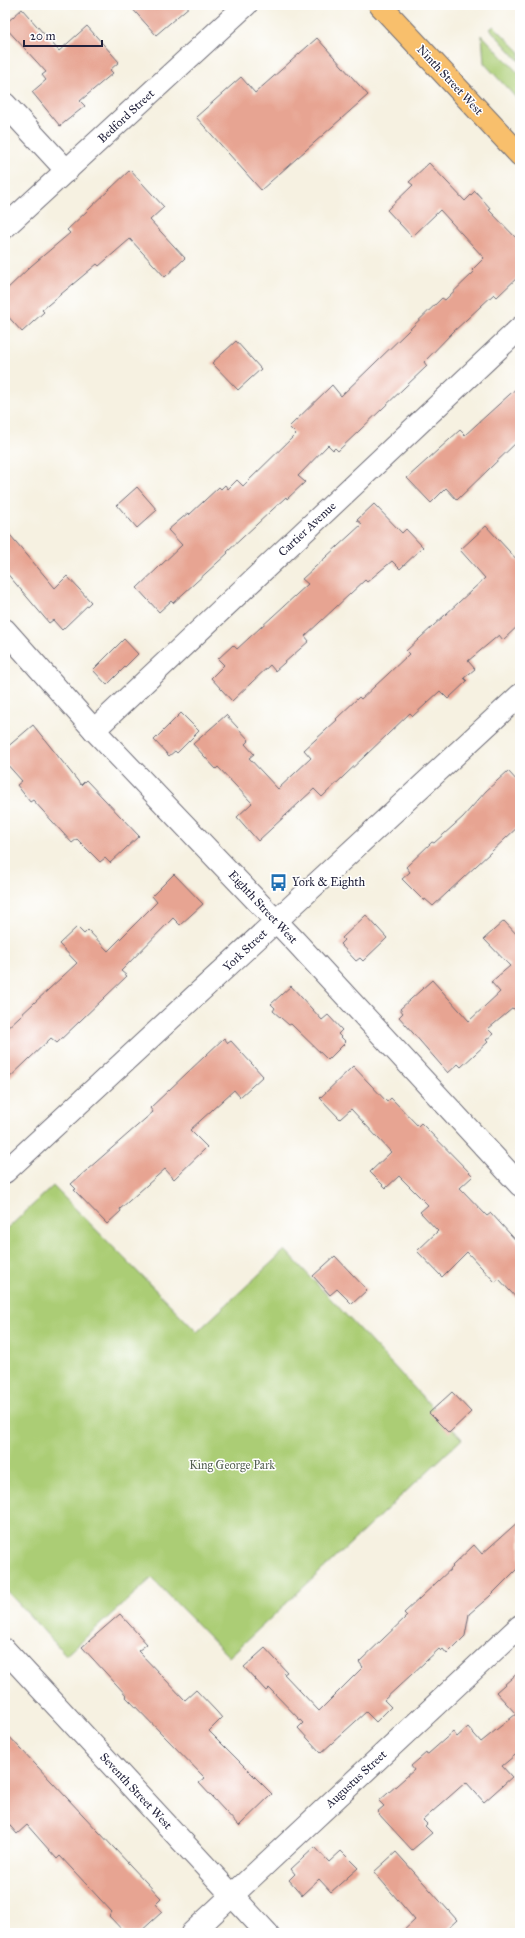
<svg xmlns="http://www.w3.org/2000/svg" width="525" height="1938" font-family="'IM FELL Great Primer',serif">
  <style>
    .green { fill: #abcd75; stroke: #667858 }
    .building { fill: #e7a492 }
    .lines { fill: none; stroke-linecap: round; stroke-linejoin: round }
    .minor-casing { stroke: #6c6a75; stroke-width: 24 }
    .major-casing { stroke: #6c6a75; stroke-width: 24 }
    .minor { stroke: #fff; stroke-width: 22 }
    .major { stroke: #f8bf6c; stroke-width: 22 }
    .labels { text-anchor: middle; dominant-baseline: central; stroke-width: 3; stroke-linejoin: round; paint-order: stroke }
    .street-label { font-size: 12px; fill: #22223b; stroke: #fff }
    .poi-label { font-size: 12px; fill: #22223b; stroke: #fff; text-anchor: start }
    .park-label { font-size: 12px; fill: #525e4f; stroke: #fff }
  </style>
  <rect width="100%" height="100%" fill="#fff"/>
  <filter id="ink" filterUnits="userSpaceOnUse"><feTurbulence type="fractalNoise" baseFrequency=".025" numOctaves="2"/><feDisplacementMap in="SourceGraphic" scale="8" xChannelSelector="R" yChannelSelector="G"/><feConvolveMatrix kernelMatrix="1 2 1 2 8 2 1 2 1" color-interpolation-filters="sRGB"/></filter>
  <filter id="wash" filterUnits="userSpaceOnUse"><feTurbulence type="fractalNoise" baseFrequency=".012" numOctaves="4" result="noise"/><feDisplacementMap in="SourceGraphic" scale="16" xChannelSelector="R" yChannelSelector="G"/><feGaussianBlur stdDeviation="0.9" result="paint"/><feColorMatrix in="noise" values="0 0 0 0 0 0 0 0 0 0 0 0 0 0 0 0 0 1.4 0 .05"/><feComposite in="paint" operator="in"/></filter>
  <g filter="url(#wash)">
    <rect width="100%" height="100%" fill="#f6f1e1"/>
    <!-- green -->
    <g class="green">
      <polygon points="494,26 520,52 520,62 490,29"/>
      <polygon points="482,35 520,75 520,102 484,63"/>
      <polygon points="53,1186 197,1332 285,1250 462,1439 229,1657 152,1578 66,1655 5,1589 5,1231"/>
    </g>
    <g id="blocks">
      <!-- building -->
      <g class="building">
        <polygon points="129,5 191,5 156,35"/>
        <polygon points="22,9 59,51 87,26 119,62 110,70 113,73 80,101 85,106 60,126 32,92 46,80 42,75 46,72 5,27 5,24"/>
        <polygon points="317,38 368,95 261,190 196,117 241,77 255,93"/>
        <polygon points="429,163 465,201 475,191 491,209 489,210 520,242 520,275 497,297 494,294 453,332 424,362 427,366 338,451 335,448 333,450 328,445 298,476 305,482 287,499 286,497 227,552 228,553 173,603 171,601 159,612 137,588 182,545 168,530 188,513 189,515 219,487 221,489 225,485 228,489 237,480 243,486 296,434 289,427 332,385 341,396 442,298 445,300 474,272 472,270 484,258 440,210 412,237 387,210 413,185 409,182"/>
        <polygon points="130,170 164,207 150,220 185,258 165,277 130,239 99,266 97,264 42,310 44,312 22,332 5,313 5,291 31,266 70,233 67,230"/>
        <polygon points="236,341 261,369 238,390 212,363"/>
        <polygon points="520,385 520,439 457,500 446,488 431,503 407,478 460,430 465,435"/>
        <polygon points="137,487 157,510 137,528 117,505"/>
        <polygon points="374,504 402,533 406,529 423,547 400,569 392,561 367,582 365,580 305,636 309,641 275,671 270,665 232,701 211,678 224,665 218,659 233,645 237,649 308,584 302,579 362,524 357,520"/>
        <polygon points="486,526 520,563 520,624 503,640 499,635 468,661 475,669 464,678 467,681 448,699 440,691 413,716 410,713 322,797 314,789 258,841 237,817 252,803 218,767 216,769 193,744 226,715 249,740 245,744 254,754 249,758 278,789 311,758 304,750 337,720 336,719 359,697 361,699 388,674 409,654 406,651 485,578 460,550"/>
        <polygon points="5,529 55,588 67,576 91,602 62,630 53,620 49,623 5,571"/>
        <polygon points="124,639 138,654 107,685 93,670"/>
        <polygon points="181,713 199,731 177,753 175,751 169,756 154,740"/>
        <polygon points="33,725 81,785 86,780 139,836 110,863 105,858 100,862 77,839 72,843 33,800 30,802 17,785 22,781 5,762 5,749"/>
        <polygon points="508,771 520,784 520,825 433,906 425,899 424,901 402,879 410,872 406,867 432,842 434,843 463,817 486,791"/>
        <polygon points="174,874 203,904 180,925 173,918 121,971 127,976 57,1043 51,1038 5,1082 5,1030 77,963 59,944 77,927 84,934 88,930 108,951 157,902 152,896"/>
        <polygon points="366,915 387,938 363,961 360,958 356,961 340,944 344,940 342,938"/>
        <polygon points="504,921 520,938 520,1015 513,1008 488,1029 493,1034 486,1040 488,1042 461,1067 458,1064 448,1073 399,1017 403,1013 400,1009 432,980 469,1021 500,992 491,982 510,966 484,939"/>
        <polygon points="291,986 322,1020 328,1015 342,1030 338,1034 346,1042 328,1060 291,1024 289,1025 273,1011 275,1008 271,1004"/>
        <polygon points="224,1038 228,1043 231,1041 263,1076 240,1097 234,1090 190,1130 207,1147 174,1179 165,1169 120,1209 121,1211 107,1224 74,1190 76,1189 71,1184 153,1112 150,1108"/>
        <polygon points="353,1066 387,1102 391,1098 418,1126 421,1123 473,1176 460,1188 487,1216 491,1213 520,1245 520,1302 499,1279 495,1282 467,1252 442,1277 417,1251 438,1231 420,1212 428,1205 399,1176 386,1188 370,1172 391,1152 351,1109 340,1119 320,1098"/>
        <polygon points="335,1256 367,1290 352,1304 337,1289 330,1295 313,1276"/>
        <polygon points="452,1392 471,1412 449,1433 429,1413"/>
        <polygon points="520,1520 520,1566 490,1596 469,1614 465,1636 447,1654 443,1649 441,1651 439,1649 384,1700 391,1707 376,1722 366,1712 321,1753 298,1728 303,1723 269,1688 266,1691 244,1667 265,1648 287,1672 284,1674 319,1711 363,1667 359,1662 407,1616 404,1613 453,1567 452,1566 474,1545 482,1554"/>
        <polygon points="120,1614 147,1644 138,1651 185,1700 196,1690 217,1712 222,1718 209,1731 272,1794 239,1826 199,1783 205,1778 126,1697 127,1696 82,1647"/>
        <polygon points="520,1671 520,1751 502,1766 512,1777 484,1802 466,1782 423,1820 427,1824 425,1826 432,1833 412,1850 377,1812 384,1806 379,1801 414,1770 411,1766 426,1753 428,1754 453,1732 457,1737 468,1727 481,1742 516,1714 496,1692"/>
        <polygon points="5,1732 161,1898 155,1904 162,1912 139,1933 125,1933 109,1916 112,1912 60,1856 57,1859 27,1825 17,1834 5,1820"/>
        <polygon points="315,1847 329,1862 341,1851 358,1868 331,1892 319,1879 302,1895 289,1880 295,1874 291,1869"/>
        <polygon points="396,1852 457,1920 443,1933 401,1933 415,1920 374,1872"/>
      </g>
    </g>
  </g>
  <g filter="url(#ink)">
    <use href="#blocks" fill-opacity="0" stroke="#6c6a75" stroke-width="1"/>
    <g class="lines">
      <defs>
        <g id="minor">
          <polyline points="5,104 67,171"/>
          <polyline points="5,227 246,5"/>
          <polyline points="5,630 94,730 296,942 520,1185"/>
          <polyline points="94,730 520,328"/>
          <polyline points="5,1172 520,695"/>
          <polyline points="5,1650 267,1933"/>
          <polyline points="192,1933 520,1626"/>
        </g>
        <polyline id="major" points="380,5 520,155"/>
      </defs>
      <!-- minor casing -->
      <use href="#minor" class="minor-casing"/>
      <!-- major casing -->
      <use href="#major" class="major-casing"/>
      <!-- minor -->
      <use href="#minor" class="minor"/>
      <!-- major -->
      <use href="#major" class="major"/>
    </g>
  </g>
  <!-- icons -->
  <defs>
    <symbol id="bus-bare" viewBox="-9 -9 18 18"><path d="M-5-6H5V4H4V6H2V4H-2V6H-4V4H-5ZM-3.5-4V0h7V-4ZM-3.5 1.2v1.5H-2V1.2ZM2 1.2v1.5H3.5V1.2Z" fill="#1f6fb2" stroke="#fff" stroke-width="2.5" paint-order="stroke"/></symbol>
  </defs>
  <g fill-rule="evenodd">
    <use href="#bus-bare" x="266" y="870" width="25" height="25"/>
  </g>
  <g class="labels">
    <!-- street labels -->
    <g class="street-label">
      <text transform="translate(450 80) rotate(47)">Ninth Street West</text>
      <text transform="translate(126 116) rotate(-43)">Bedford Street</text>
      <text transform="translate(307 529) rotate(-43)">Cartier Avenue</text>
      <text transform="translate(263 907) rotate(47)">Eighth Street West</text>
      <text transform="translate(245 950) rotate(-43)">York Street</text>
      <text transform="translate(356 1779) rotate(-43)">Augustus Street</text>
      <text transform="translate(136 1791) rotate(47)">Seventh Street West</text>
    </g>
    <!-- poi labels -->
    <g class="poi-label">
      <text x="292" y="882">York &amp; Eighth</text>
    </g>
    <!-- park labels -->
    <g class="park-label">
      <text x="232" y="1465">King George Park</text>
    </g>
  </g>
  <!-- margin -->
  <rect width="525" height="1938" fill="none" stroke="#fff" stroke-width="20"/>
  <!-- scale -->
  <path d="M24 40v6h78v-6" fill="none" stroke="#22223b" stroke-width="2"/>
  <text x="30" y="40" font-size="12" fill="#22223b" stroke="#ffffff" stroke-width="3" paint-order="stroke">20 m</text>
</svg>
